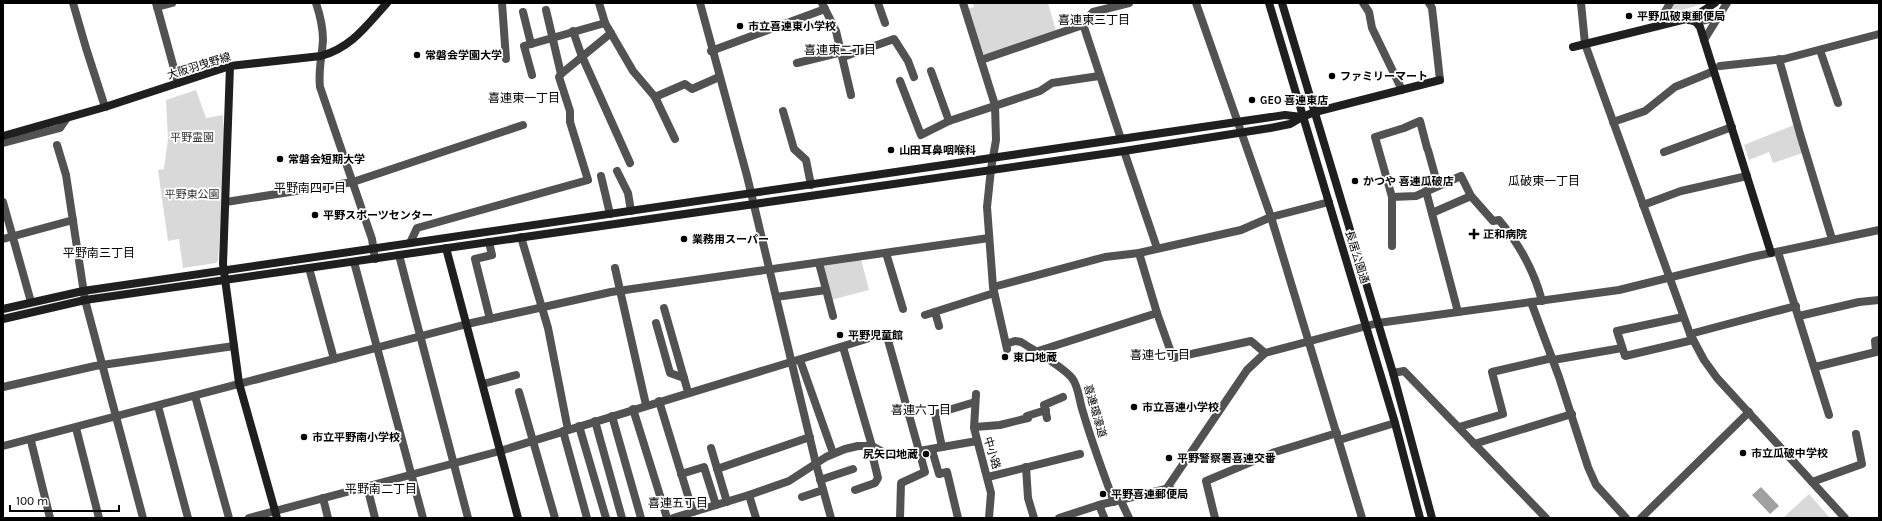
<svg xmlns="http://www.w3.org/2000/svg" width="1882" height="521" font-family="Karla,'Noto Sans JP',sans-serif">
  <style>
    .green { fill: #d9d9d9 }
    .water { fill: #a0a0a0 }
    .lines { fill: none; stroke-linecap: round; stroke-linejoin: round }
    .street { stroke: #525252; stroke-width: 8 }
    .secondary { stroke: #1f1f1f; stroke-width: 8 }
    .poi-dot { fill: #000; stroke: #fff; stroke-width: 1.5 }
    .labels { text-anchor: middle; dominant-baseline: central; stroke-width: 3.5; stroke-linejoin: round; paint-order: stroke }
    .poi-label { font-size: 11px; font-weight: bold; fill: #000; stroke: #fff; text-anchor: start }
    .street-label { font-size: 11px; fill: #000; stroke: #fff }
    .park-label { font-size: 11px; fill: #303030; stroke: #fff }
    .neighbourhood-label { font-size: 12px; fill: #000; stroke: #fff }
  </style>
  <rect width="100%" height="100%" fill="#fff"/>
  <!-- green -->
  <g class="green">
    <polygon points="975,3 1048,3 1056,31 985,55 982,53 968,9 974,7 973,4"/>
    <polygon points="1673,3 1705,3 1666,15"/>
    <polygon points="196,90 206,118 223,115 225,151 218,261 216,263 183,268 179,239 168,241 158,170 164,169 168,139 166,100"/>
    <polygon points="1794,125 1803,153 1773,163 1769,152 1749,160 1744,145"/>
    <polygon points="861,259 869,290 831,300 822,265"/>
    <polygon points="1809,494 1830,518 1783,518"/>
  </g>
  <!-- water -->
  <polygon class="water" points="1761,487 1779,506 1770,514 1752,495"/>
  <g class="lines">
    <!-- street -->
    <g class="street">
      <polyline points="73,3 86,48 105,107"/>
      <polyline points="156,3 178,83"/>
      <path d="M316,3C320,15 323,27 323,40C322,56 318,71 320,87L372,239L375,259"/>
      <polyline points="502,3 506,59"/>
      <polyline points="599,3 605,23 633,71 655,97 675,139"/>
      <polyline points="700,3 747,176 816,464 831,518"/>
      <polyline points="822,3 836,31 851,95"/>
      <polyline points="878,3 885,23"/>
      <polyline points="963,3 995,105 996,140 991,169 987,207 993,287 1007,349"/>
      <polyline points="1196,3 1271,217 1362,518"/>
      <polyline points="1363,3 1369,12 1372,28 1402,90"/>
      <polyline points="1429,3 1432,8 1440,80"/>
      <polyline points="1581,3 1585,44 1690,334 1704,360 1717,378 1845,518"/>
      <polyline points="157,7 172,3"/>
      <polyline points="523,12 531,44"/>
      <polyline points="1696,22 1710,19 1719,15"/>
      <polyline points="1083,24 1121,139"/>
      <polyline points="1657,26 1670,3"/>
      <polyline points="573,31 581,54 630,163"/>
      <polyline points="1704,40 1727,3"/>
      <polyline points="1820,50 1838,103"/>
      <polyline points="711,51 825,9"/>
      <polyline points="843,57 894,39 908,61 914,77"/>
      <polyline points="1779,59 1800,134 1832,239"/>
      <polyline points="981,60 1080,26 1093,12 1129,3"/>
      <polyline points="797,63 842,52"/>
      <polyline points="1720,66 1784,59 1879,34"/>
      <polyline points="931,71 949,121"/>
      <polyline points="561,74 611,33"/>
      <polyline points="532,75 524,46 605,23"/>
      <polyline points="900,81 921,135 949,121 1040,91 1052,83 1099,76"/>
      <polyline points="655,97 685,84 692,89 719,77"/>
      <polyline points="783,111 794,149 806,160 811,185"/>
      <polyline points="1613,122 1645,111 1675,87 1714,71"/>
      <polyline points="3,143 60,128 67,118"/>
      <polyline points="57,145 66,175 85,300 143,518"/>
      <polyline points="1428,150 1438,186"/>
      <polyline points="1124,151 1157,248"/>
      <polyline points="1664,152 1732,127"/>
      <polyline points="617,171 628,193 631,211"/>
      <polyline points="601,176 610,214"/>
      <polyline points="1426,191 1458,312"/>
      <path d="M1392,197L1416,196L1461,176L1471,196L1493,221L1499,220C1520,245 1534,270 1542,301"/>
      <polyline points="3,202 31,302"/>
      <polyline points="226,202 353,182 523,125"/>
      <polyline points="1643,205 1681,191 1747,176"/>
      <polyline points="1432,213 1471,196"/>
      <polyline points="521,237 548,328 568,430"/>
      <polyline points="3,239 73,220"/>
      <polyline points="489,242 492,255 475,259 490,319"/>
      <polyline points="410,243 417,228 588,180 570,122 570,111 559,77 561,74 546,10"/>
      <polyline points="1392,246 1392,197 1375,137 1404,128 1420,121 1427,148"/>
      <polyline points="1778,252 1829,415"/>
      <polyline points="886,253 903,309"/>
      <polyline points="1139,253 1157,313 1173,358 1251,341 1265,353"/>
      <polyline points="399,255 468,518"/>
      <polyline points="354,262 423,518"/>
      <polyline points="819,263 833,316"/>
      <polyline points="309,268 334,359"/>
      <polyline points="615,268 646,405"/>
      <polyline points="993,287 1105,257 1139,253 1241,230 1271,217 1329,202"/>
      <polyline points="776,297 826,290"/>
      <polyline points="1531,302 1559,377 1588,467 1596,485 1626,518"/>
      <polyline points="664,308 688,392"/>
      <polyline points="935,312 939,326"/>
      <polyline points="925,315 994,293"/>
      <polyline points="1799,316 1859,302 1879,300"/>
      <polyline points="1683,317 1617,331 1625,356 1693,340"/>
      <polyline points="656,323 670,373 684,378"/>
      <polyline points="1690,334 1796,306"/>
      <path d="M1006,344L1015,341L1021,342C1035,351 1062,366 1072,378C1079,387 1079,401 1083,412C1092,443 1103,472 1114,502"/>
      <polyline points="843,347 872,446"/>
      <polyline points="1035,352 1157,313"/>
      <polyline points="800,360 833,453"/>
      <polyline points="1553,360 1622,348"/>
      <polyline points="1815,367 1876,352 1875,341 1879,340"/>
      <polyline points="1393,373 1404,371 1546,518"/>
      <polyline points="483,384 516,375"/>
      <polyline points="3,387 95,366 234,346"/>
      <polyline points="519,392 555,518"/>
      <polyline points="976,394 974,428 991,493 989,518"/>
      <polyline points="195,396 229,518"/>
      <polyline points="659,401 693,512"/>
      <polyline points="158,406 188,518"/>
      <polyline points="633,409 667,518"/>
      <polyline points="612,416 641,518"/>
      <polyline points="1027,416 1046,410"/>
      <polyline points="1047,418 1044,405 1063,397"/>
      <polyline points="595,421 622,518"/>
      <polyline points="579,426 606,518"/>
      <polyline points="975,427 1000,425 1028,418"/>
      <polyline points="1459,427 1503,414 1492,372 1552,358"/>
      <polyline points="76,428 99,518"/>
      <polyline points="563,431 587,518"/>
      <polyline points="1339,440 1395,423"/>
      <polyline points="31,441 50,518"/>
      <polyline points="1474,444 1572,414"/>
      <polyline points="3,446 467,324 611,292 989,238"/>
      <polyline points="942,447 935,414 975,402"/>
      <polyline points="711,448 727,502"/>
      <polyline points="932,450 939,474 947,472 958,518"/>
      <polyline points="1026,467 1028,498 1034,518"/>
      <polyline points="717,469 810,437"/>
      <polyline points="681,474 704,467 716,505"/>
      <polyline points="988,477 1080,454"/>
      <polyline points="820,480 853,469"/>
      <polyline points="1812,482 1862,464 1856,434"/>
      <polyline points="367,486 375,518"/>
      <polyline points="1167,488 1247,370 1265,353 1378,323 1619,290 1752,257 1879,230"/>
      <polyline points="855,490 875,483 878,478 870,446"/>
      <polyline points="749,495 756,518"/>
      <polyline points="802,497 823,490"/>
      <polyline points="323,498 328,518"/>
      <polyline points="1121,501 1129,518"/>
      <polyline points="1099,505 1104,517 1103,518"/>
      <polyline points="249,518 500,451 886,333 925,472 901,483 900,518"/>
      <polyline points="673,518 749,495 789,481 826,457 845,449 858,446 872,446 890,456 977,441"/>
      <polyline points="1059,518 1099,505 1170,488"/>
      <polyline points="1215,518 1206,481 1275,452 1337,433"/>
      <polyline points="1641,518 1749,412"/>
    </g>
    <!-- secondary -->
    <g class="secondary">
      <polyline points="1269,3 1395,423 1420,518"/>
      <polyline points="1282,3 1393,373 1432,518"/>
      <polyline points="1689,20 1715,3"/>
      <polyline points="1573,47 1686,19 1696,22 1700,27 1771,253"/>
      <polyline points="230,66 223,264 239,383 277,518"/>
      <path d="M3,136L105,107L230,66L321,56C352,47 366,26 387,3"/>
      <polyline points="446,248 518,518"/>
      <polyline points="3,309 83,291 1285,115 1302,117"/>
      <polyline points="3,319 85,300 1124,151 1270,128 1290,124 1302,117 1315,112 1440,80"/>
    </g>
  </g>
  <!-- markers -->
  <g class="poi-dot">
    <circle cx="1629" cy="16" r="4"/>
    <circle cx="740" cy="26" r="4"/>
    <circle cx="417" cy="55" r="4"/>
    <circle cx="1332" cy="76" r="4"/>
    <circle cx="1252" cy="100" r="4"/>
    <circle cx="891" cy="150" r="4"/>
    <circle cx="280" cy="159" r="4"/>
    <circle cx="1355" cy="181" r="4"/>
    <circle cx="315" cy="215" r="4"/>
    <path d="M1472 228h4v4h4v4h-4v4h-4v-4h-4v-4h4z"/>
    <circle cx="684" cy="239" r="4"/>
    <circle cx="840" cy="335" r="4"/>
    <circle cx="1005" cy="357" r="4"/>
    <circle cx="1134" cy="407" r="4"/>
    <circle cx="304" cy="437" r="4"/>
    <circle cx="1743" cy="453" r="4"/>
    <circle cx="926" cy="454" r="4"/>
    <circle cx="1169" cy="458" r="4"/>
    <circle cx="1103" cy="494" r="4"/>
  </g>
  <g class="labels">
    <!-- poi labels -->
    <g class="poi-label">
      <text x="1637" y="16">平野瓜破東郵便局</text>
      <text x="748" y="26">市立喜連東小学校</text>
      <text x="425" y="55">常磐会学園大学</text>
      <text x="1340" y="76">ファミリーマート</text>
      <text x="1260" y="100">GEO 喜連東店</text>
      <text x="899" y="150">山田耳鼻咽喉科</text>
      <text x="288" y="159">常磐会短期大学</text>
      <text x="1363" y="181">かつや 喜連瓜破店</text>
      <text x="323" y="215">平野スポーツセンター</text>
      <text x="1483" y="234">正和病院</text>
      <text x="692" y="239">業務用スーパー</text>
      <text x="848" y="335">平野児童館</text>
      <text x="1013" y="357">東口地蔵</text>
      <text x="1142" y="407">市立喜連小学校</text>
      <text x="312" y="437">市立平野南小学校</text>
      <text x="1751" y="453">市立瓜破中学校</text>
      <text x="918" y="454" text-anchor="end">尻矢口地蔵</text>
      <text x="1177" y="458">平野警察署喜連交番</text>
      <text x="1111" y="494">平野喜連郵便局</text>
    </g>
    <!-- street labels -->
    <g class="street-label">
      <text transform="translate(199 66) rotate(-17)">大阪羽曳野線</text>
      <text transform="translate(1357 257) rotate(73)">長居公園通</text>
      <text transform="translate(1095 411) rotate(74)">喜連環濠道</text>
      <text transform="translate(992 453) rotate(74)">中小路</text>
    </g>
    <!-- park labels -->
    <g class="park-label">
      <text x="192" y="137">平野霊園</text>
      <text x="192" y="194">平野東公園</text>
    </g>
    <!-- neighbourhood labels -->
    <g class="neighbourhood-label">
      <text x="1094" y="20">喜連東三丁目</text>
      <text x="840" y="50">喜連東二丁目</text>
      <text x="524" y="98">喜連東一丁目</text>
      <text x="1544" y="181">瓜破東一丁目</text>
      <text x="310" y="188">平野南四丁目</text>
      <text x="99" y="253">平野南三丁目</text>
      <text x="1160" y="355">喜連七丁目</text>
      <text x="921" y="410">喜連六丁目</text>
      <text x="381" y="489">平野南二丁目</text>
      <text x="678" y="503">喜連五丁目</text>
    </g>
  </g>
  <!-- border -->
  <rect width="1882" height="521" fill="none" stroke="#000000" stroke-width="8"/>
  <!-- scale -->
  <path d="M10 505v6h109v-6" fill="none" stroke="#000000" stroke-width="2"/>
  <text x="16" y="505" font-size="12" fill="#000000" stroke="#ffffff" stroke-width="3" paint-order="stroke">100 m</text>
</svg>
